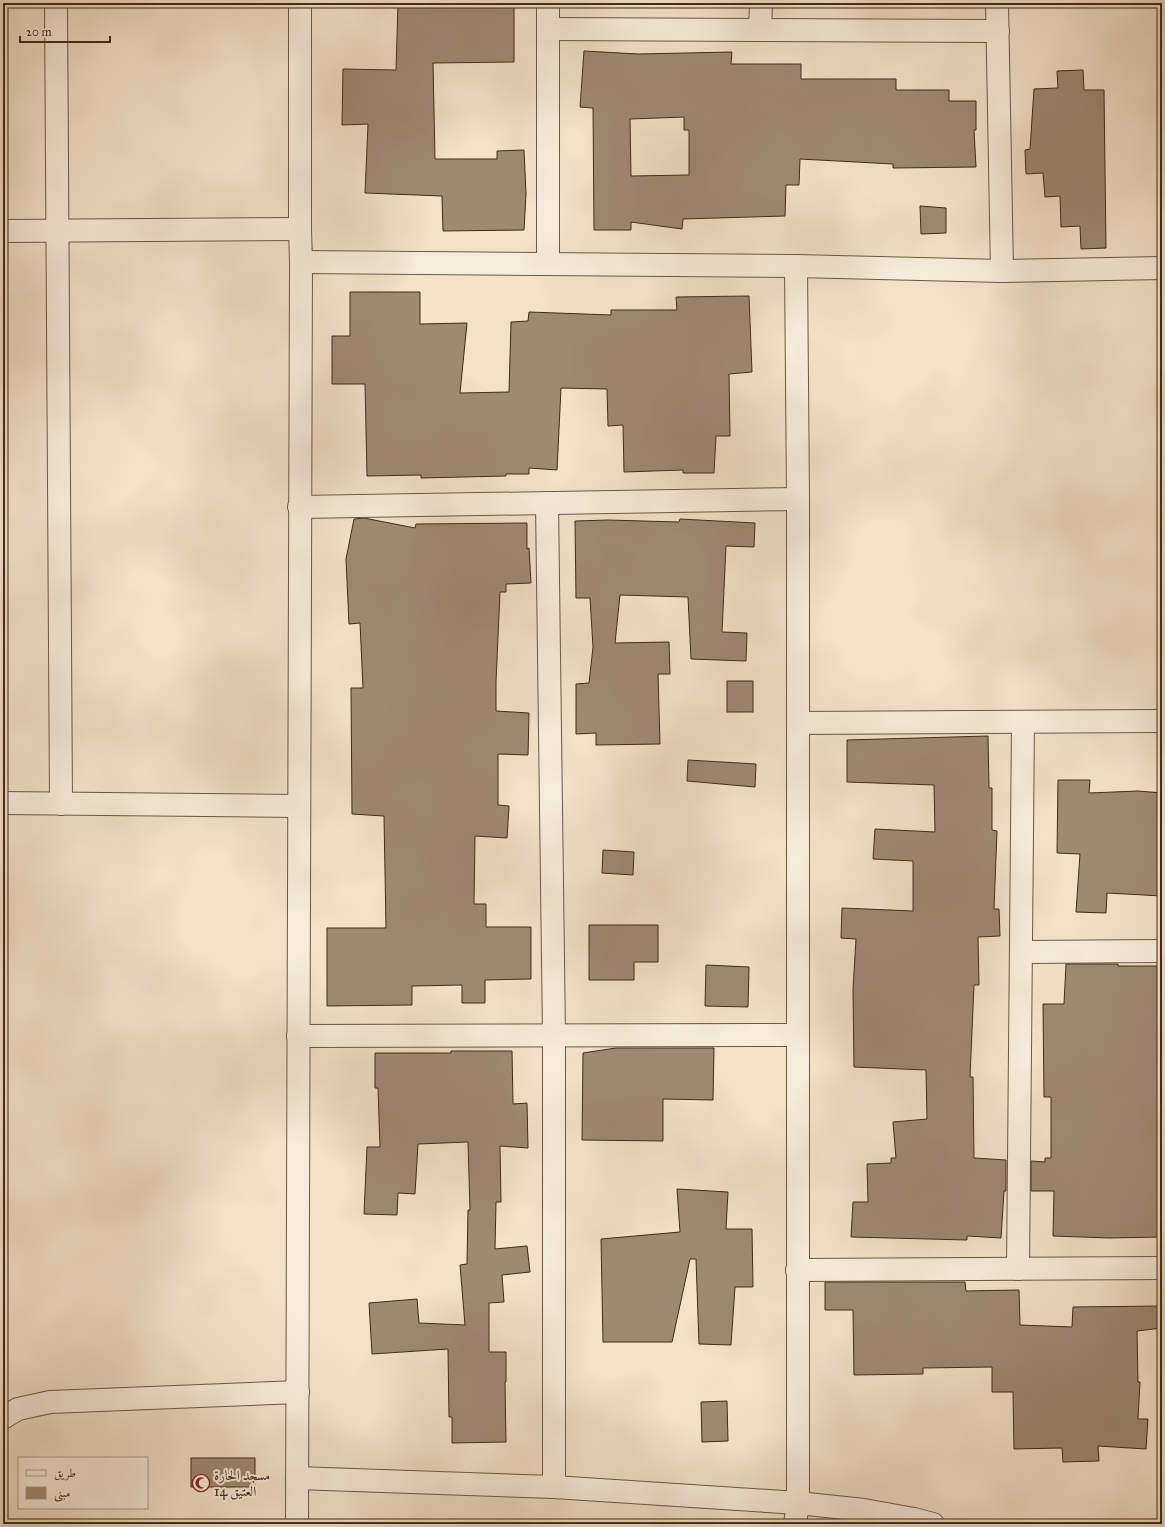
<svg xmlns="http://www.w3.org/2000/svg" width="1165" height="1527" font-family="'IM FELL Great Primer',Amiri,serif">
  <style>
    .building { fill: #9d8a73; stroke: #432a16; fill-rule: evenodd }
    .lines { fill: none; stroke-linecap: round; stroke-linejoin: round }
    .minor-casing { stroke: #6e5842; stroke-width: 24 }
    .minor { stroke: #f6ecdb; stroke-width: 22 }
    .labels { text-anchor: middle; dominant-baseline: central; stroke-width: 4; stroke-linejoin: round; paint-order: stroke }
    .poi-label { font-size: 14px; fill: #432a16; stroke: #f6ecdb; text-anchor: start }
  </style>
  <rect width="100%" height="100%" fill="#f1e2c8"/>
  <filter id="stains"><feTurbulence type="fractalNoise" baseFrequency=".005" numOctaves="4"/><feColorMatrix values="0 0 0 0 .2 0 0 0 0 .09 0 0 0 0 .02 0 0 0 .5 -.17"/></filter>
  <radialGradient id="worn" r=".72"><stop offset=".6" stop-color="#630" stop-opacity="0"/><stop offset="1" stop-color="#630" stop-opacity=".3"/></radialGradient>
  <!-- building -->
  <g class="building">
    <polygon points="398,3 514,3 514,62 433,63 435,159 497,159 497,151 524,150 526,194 524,230 443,231 442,196 365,193 368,124 342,125 343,69 396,70"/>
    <path d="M584,51L638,54L732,52L731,64H801V79H896V90H949V101H976V130H974L976,167L893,168V164L800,159L799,185H786L785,216L683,219L682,229L631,222V230H594L593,108L580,107ZM684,117V130H689V175L631,176L630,119Z"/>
    <polygon points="1083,70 1084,90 1104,90 1106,248 1081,249 1080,226 1061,227 1060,196 1045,197 1043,173 1026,174 1025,150 1030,149 1034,89 1058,88 1057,71"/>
    <polygon points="920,206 946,208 946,233 921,234"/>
    <polygon points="350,292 420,292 420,324 467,323 460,393 509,392 511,322 528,321 529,312 611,315 611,310 677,310 676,297 749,296 752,372 729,374 730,436 716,436 714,473 683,473 683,470 624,472 623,425 608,426 607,389 561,388 557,470 529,468 529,474 506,474 506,476 421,478 421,475 367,476 365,384 332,384 332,336 350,336"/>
    <polygon points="364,518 415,528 416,524 527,523 527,549 529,548 531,583 506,584 506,592 500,592 496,682 496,711 529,713 528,755 498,754 498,805 509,806 507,838 475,836 474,904 486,904 486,927 531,927 531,979 485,980 485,1003 462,1003 462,985 412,986 412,1005 327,1006 327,928 386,928 384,816 352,814 351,688 363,688 360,623 349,624 346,559 354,519"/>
    <polygon points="680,519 755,523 754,547 726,546 722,632 747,633 746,661 691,659 688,597 620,595 615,643 669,642 670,674 658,674 660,744 596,745 596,733 576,734 576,684 589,683 593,647 590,598 576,598 575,521 608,520 679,522"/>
    <rect x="727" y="681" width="26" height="31"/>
    <polygon points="988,736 989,788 992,788 992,830 997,831 994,909 999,909 1000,936 978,937 979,985 974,985 970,1077 973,1077 974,1158 1006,1160 1006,1191 1004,1191 1001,1238 967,1236 967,1240 851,1237 853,1202 868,1202 867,1164 891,1163 891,1158 896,1158 893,1122 927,1119 926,1070 854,1067 853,989 856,939 841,938 842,908 913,911 913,861 873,859 875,829 935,832 934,785 847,782 847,740"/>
    <polygon points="688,760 756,764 755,787 687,781"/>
    <polygon points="1058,780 1090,780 1089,793 1138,791 1162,793 1159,834 1162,834 1162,896 1107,893 1106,913 1076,912 1080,854 1057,853"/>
    <polygon points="603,850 634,852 633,875 602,873"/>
    <polygon points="589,925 658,925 658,962 634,962 634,980 589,980"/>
    <polygon points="1066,964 1118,964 1118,966 1162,966 1162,1138 1161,1138 1162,1237 1109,1238 1053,1236 1054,1191 1031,1191 1031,1161 1045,1162 1045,1158 1051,1158 1051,1097 1044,1097 1043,1004 1064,1004"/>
    <polygon points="706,965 749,967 748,1007 705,1006"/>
    <polygon points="616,1048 714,1048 713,1100 663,1099 663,1141 582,1140 583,1053"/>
    <polygon points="451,1051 512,1051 513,1104 527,1103 528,1148 500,1146 501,1202 496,1202 495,1249 527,1246 530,1272 502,1275 504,1302 489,1303 489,1352 506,1352 506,1382 505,1382 506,1442 452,1443 452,1417 449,1417 448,1349 372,1354 369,1303 417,1299 419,1323 465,1325 460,1265 467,1264 468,1210 470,1210 468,1142 418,1144 415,1194 398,1193 397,1215 364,1214 367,1147 380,1147 378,1088 375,1088 375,1053 451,1053"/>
    <polygon points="677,1189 728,1192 726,1229 752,1229 753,1287 735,1287 731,1345 699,1344 696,1259 690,1259 672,1342 603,1342 601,1239 680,1232"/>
    <polygon points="825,1282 965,1282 966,1291 1019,1290 1020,1325 1072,1327 1073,1307 1160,1306 1162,1328 1137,1331 1138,1382 1140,1382 1138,1419 1148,1419 1146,1449 1098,1446 1099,1461 1063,1462 1062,1448 1014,1449 1013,1392 992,1392 992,1367 923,1368 923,1374 854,1375 853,1310 825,1310"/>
    <polygon points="727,1401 728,1441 702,1442 701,1402"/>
    <rect x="191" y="1458" width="64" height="29"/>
  </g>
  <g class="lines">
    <defs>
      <g id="minor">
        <polyline points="56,3 61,804"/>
        <polyline points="548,3 548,264"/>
        <polyline points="997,3 1002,271"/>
        <polyline points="548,29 998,31"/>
        <polyline points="760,30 761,3"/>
        <polyline points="3,231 300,229"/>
        <polyline points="301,262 796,266 1002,271 1162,268"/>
        <polyline points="547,503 554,1036 554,1487"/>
        <polyline points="299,507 798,499"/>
        <polyline points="798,723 1162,721"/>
        <polyline points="3,803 298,806"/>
        <polyline points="1021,952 1162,951"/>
        <polyline points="298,1036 797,1035"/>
        <polyline points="1018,1269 1023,722"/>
        <polyline points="797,1270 1162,1268"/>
        <polyline points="3,1418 18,1409 50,1402 298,1392"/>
        <polyline points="297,1478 554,1487 798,1503 864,1510 914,1519 933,1524"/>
        <polyline points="297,1524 301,262 300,229 300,3"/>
        <polyline points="795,1524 798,1503 798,499 796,266"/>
      </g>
    </defs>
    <!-- minor casing -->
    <use href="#minor" class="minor-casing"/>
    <!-- minor -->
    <use href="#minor" class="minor"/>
  </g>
  <!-- icons -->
  <defs>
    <symbol id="mosque-ring" viewBox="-11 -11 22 22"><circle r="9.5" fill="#f6ecdb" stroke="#8f2418" stroke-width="1.5"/><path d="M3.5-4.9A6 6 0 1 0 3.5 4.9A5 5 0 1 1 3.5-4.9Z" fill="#8f2418"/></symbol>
  </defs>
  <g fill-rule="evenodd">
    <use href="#mosque-ring" x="191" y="1473" width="20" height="20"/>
  </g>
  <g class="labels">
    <!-- poi labels -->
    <g class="poi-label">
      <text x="214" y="1475">مسجد الحارة<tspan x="214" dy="16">14 العتيق</tspan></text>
    </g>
  </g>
  <!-- margin -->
  <rect width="1165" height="1527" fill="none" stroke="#f1e2c8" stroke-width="16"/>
  <rect x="4" y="4" width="1157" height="1519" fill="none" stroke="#432a16" stroke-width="2"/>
  <rect x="8" y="8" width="1149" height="1511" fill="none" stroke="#432a16"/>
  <!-- legend -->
  <rect x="18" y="1457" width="130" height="52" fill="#f6ecdb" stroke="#ae9e8c"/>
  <rect x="26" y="1470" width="20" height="6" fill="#f6ecdb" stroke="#ae9e8c"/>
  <text x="54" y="1477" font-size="12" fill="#432a16">طريق</text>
  <rect x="26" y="1487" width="20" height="12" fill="#9d8a73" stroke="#ae9e8c"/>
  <text x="54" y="1497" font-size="12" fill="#432a16">مبنى</text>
  <!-- scale -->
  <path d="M20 36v6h90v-6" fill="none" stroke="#432a16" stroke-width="2"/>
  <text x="26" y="36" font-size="12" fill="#432a16" stroke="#f6ecdb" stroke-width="3" paint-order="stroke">20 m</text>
  <rect width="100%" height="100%" filter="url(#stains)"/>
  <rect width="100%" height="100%" fill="url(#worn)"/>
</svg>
